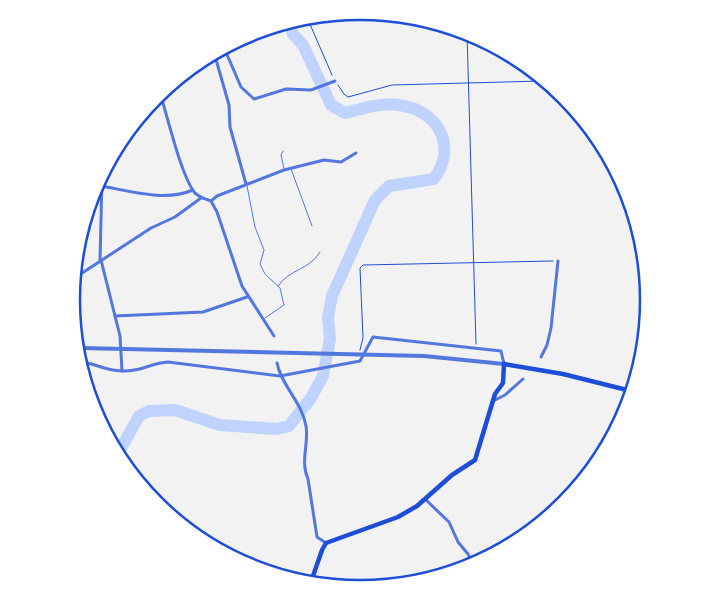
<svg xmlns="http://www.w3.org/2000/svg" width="721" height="600" font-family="'Times New Roman',serif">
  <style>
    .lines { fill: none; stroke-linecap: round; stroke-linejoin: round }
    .river { stroke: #bfd3fe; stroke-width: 12 }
    .path { stroke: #1d4ed8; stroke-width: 1 }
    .service { stroke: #5277de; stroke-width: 1 }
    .minor { stroke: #5277de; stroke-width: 3 }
    .tertiary { stroke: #5277de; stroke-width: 4 }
    .secondary { stroke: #1d4ed8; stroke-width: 4.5 }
    .rim { fill: none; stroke: #1d4ed8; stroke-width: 2.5 }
  </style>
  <rect width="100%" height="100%" fill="#f2f2f2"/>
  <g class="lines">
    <!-- river -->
    <path class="river" d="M120,450L139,416L149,411L175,410L220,425L277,429L289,426L311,398L323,376L330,339L328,317L332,296L375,200L389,186L434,179C458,146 438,110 399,105C381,102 362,109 345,113L331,105L303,45L293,34L290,25"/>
    <!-- path -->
    <g class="path">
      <polyline points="309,22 332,75"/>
      <polyline points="467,33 476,344"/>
      <polyline points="338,85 344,94 348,97 392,85 542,81"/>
      <polyline points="360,350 363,338 360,268 363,265 553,261"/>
    </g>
    <!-- service -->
    <g class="service">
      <polyline points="283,151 281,155 284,169"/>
      <polyline points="291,169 312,226"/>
      <polyline points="247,186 255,227 264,250 260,264 265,274 280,288 284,305 265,318"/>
      <path d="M278,286C289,269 310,270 320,252"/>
    </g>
    <!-- minor -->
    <g class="minor">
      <polyline points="225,50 241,87 254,99 286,89 311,90 335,81"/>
      <polyline points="215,56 229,105 230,127 246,184"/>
      <path d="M160,93C168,118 180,172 194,192C198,197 205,199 211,201L217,212L242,286L274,336"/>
      <path d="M101,186C130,191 165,202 193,190"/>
      <polyline points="211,201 217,196 284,170 324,160 341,162 356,153"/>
      <polyline points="101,260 120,336 122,371"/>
      <polyline points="100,261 102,177"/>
      <polyline points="76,277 151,228 175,217 201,198"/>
      <polyline points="115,316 203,312 247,297"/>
      <polyline points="541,357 547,345 551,328 558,261"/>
      <path d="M84,362C101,366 115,374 134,370C147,368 154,363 168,362L280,376L360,361L373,337L501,351L504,364"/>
      <path d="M277,363C281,385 302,402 306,426C309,444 300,461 308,479L317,537L326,543"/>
      <polyline points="493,401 505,395 523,379"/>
      <polyline points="425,499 449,522 458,542 468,554 473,565"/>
    </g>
    <!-- tertiary -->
    <polyline class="tertiary" points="81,348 424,356 504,364"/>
    <!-- secondary -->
    <polyline class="secondary" points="312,579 322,550 326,543 398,517 417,506 452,475 475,460 495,394 503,383 504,364 563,374 631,391"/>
  </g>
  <!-- crop -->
  <path d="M0 0H721V600H0ZM80 300a280 280 0 1 1 560 0a280 280 0 1 1-560 0Z" fill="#fff" fill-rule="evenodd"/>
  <path class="rim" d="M80 300a280 280 0 1 1 560 0a280 280 0 1 1-560 0Z"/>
</svg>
